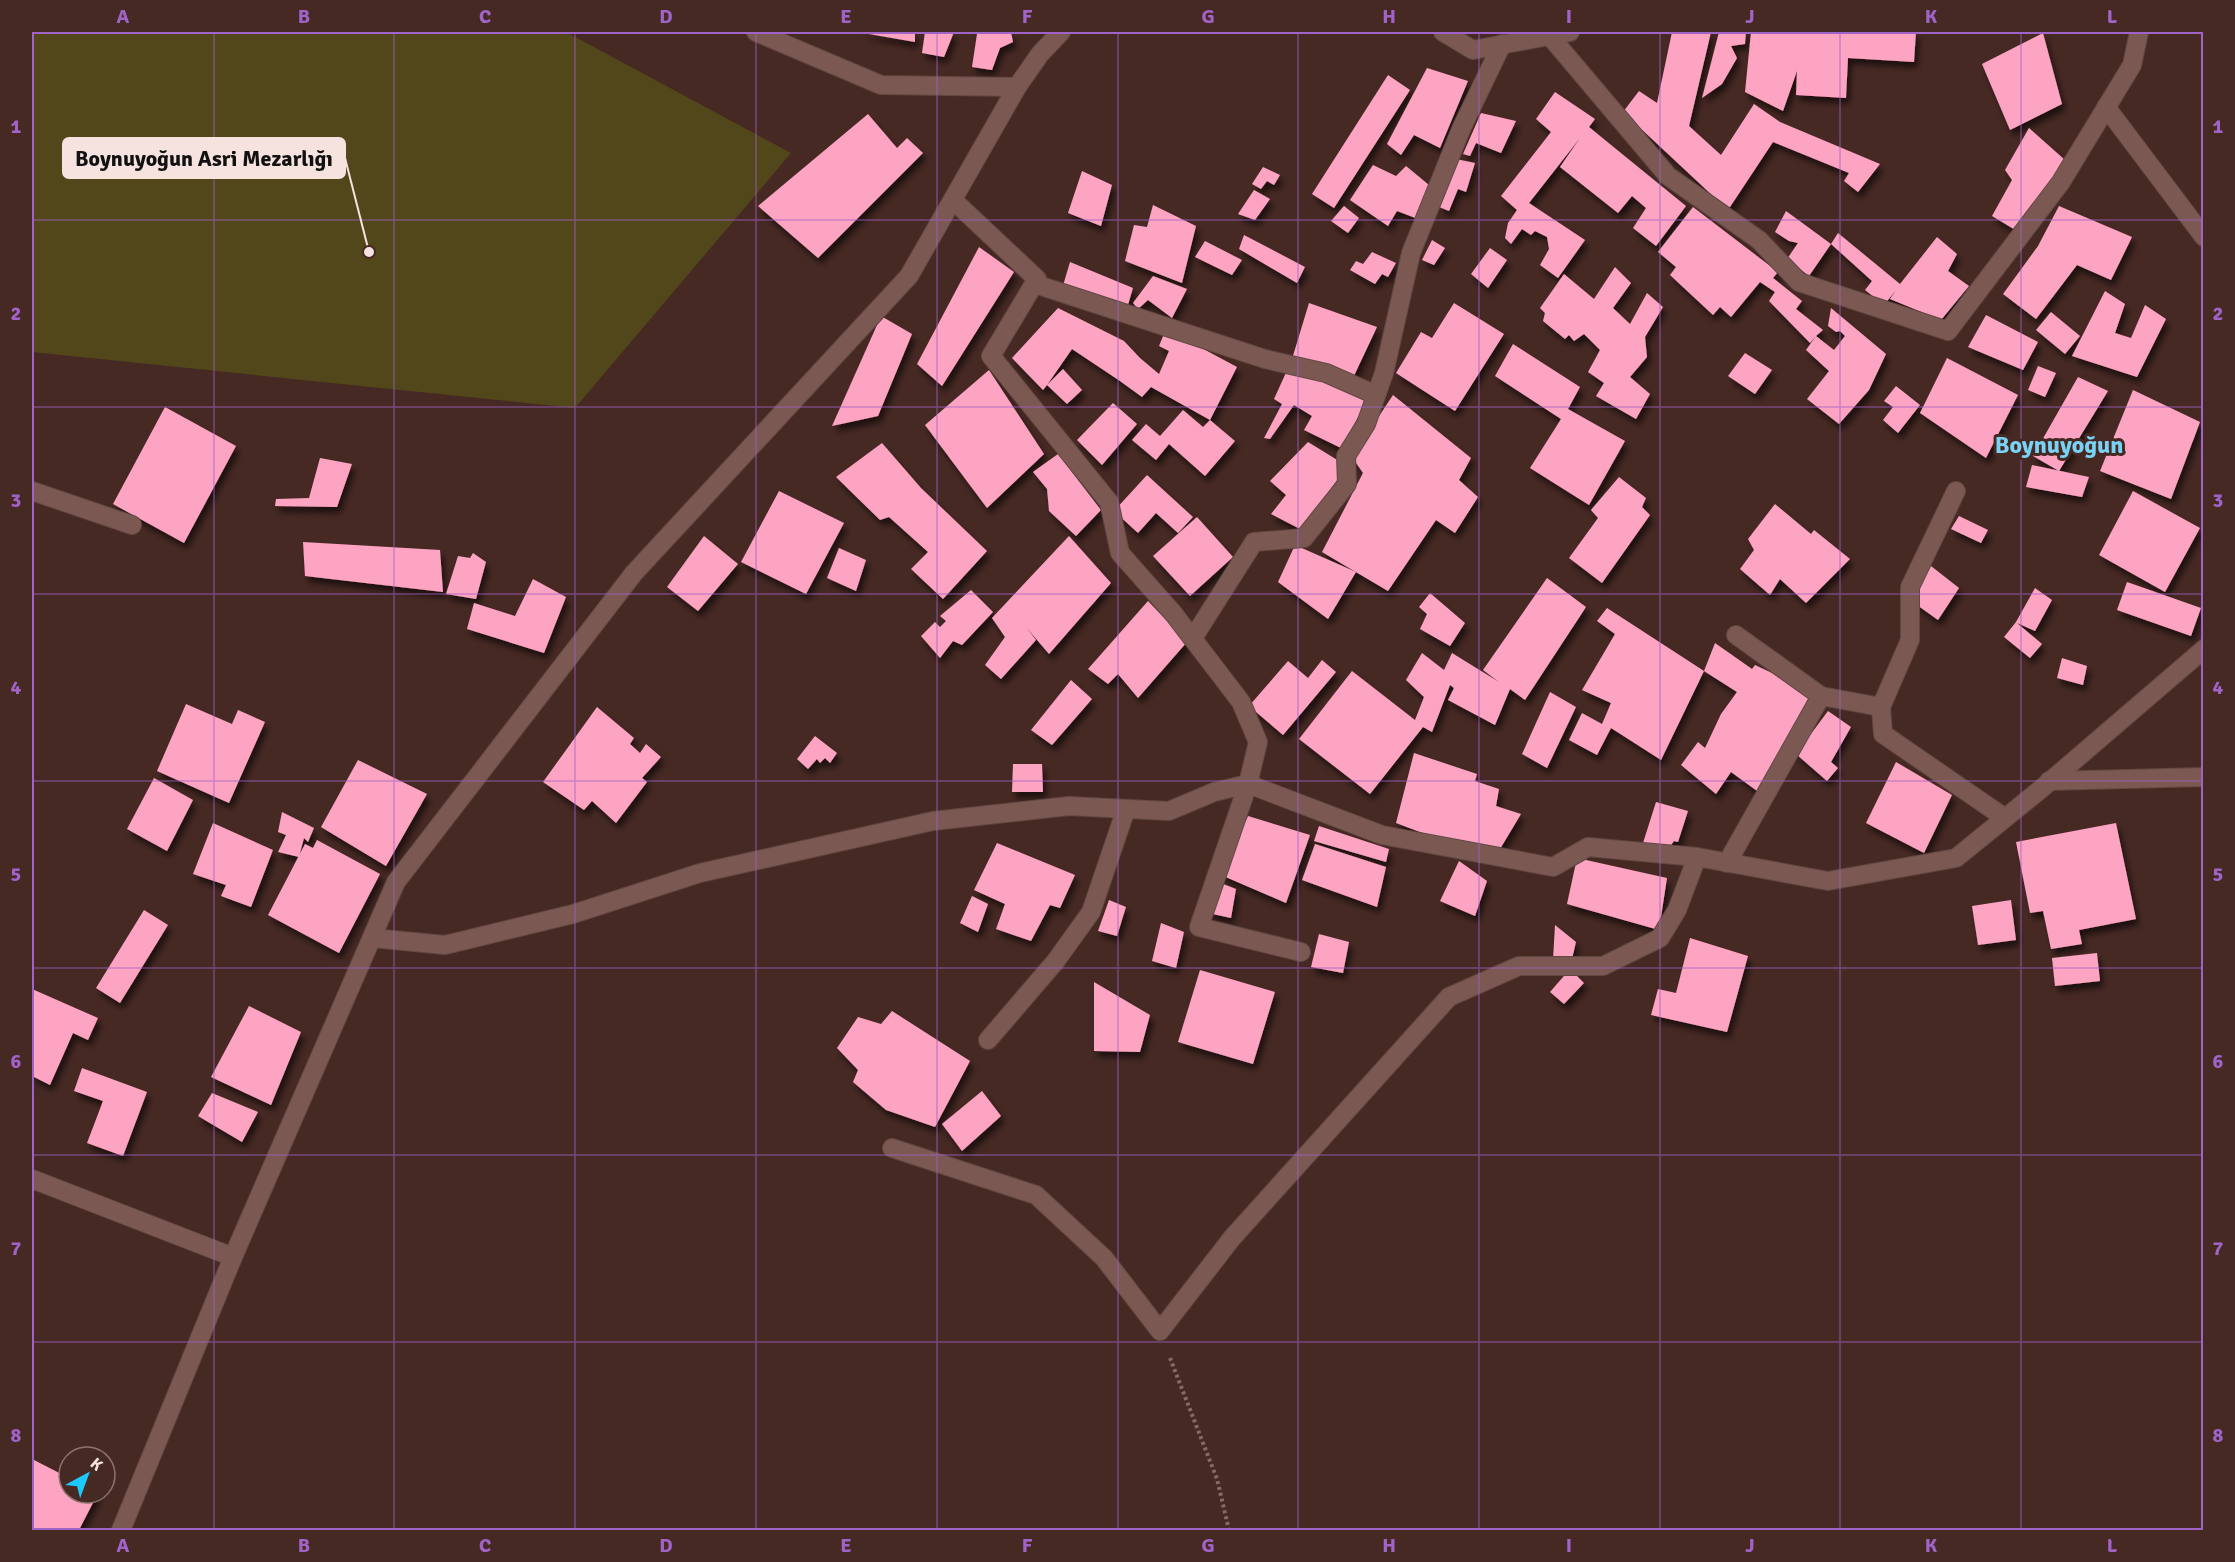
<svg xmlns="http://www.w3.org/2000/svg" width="2235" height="1562" font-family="Signika,sans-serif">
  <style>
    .green { fill: #51471a }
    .building { fill: #fea4c3; filter: url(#shadow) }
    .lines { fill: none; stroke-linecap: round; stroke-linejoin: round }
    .street-casing { stroke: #614743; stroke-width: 20 }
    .secondary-casing { stroke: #614743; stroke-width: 20 }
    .path { stroke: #856a66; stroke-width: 4; stroke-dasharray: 3 3; stroke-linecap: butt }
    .street { stroke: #7b5952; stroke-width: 18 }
    .secondary { stroke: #7b5952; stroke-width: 18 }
    .grid { fill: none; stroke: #a063c8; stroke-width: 1.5; stroke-opacity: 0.55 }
    .labels { text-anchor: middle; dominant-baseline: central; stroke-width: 6; stroke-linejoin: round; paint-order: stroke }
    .quarter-label { font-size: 24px; font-weight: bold; fill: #78d3f6; stroke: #472924 }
    .leader { fill: none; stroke: #f6e2de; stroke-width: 2 }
    .callout-dot { fill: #f6e2de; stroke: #472924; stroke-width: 2 }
    .callout { fill: #f6e2de; stroke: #f6e2de; stroke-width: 2 }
    .callout-label { font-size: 22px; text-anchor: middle; font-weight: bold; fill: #111 }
    .neatline { fill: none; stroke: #a063c8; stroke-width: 2 }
    .grid-label { font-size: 20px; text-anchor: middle; font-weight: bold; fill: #a063c8 }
  </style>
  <defs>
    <filter id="shadow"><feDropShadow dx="3.5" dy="6" stdDeviation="3" flood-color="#0009"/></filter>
  </defs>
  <rect width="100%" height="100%" fill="#472924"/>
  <!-- green -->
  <polygon class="green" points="32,32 566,32 791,153 575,408 32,352"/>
  <!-- building -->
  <g class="building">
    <polygon points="863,32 915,32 915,42 863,33"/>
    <polygon points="925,32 954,32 944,57 922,53"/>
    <polygon points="971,32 1011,32 1013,42 1000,48 992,70 972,67 977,34"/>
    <polygon points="1672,32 1711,32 1689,126 1721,155 1754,104 1780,122 1880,164 1858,192 1844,181 1849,173 1773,142 1728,210 1623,112 1639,91 1657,103"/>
    <polygon points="1719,32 1746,32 1745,44 1731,46 1737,58 1722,84 1702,98"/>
    <polygon points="1751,32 1916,32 1914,62 1848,58 1846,98 1796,95 1797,71 1783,111 1745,92"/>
    <polygon points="2043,33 2062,104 2010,130 1982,64"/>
    <polygon points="1427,68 1468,81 1440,148 1414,135 1401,155 1387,144"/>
    <polygon points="1388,75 1410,90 1334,208 1312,194"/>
    <polygon points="1555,92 1595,119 1589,127 1686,206 1656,246 1633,228 1646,208 1632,196 1618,213 1560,167 1580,138 1529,203 1585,240 1558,278 1540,265 1549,249 1547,237 1535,231 1531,235 1522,229 1511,244 1505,238 1508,223 1517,210 1501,196 1551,132 1536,119"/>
    <polygon points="1481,113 1516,121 1501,153 1476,143 1470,156 1463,154"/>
    <polygon points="868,114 897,148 907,138 923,153 818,258 758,206"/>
    <polygon points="2029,128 2065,160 2017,231 1992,216 2012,180 2005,170"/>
    <polygon points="1456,159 1475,163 1466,192 1458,189 1449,211 1439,207"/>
    <polygon points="1373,165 1396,176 1406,166 1429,185 1418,219 1397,211 1388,226 1350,200"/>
    <polygon points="1263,167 1280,175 1274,185 1267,181 1261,189 1252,184"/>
    <polygon points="1082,171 1112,185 1101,226 1068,213"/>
    <polygon points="1254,190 1270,199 1255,220 1238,214"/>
    <polygon points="1153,205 1196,226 1182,283 1125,261 1134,225 1147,227"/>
    <polygon points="1344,206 1359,218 1348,233 1331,221"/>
    <polygon points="2059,206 2132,237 2111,280 2077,265 2036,319 2003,294 2038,246"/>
    <polygon points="1693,207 1778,272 1773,278 1802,301 1796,309 1823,330 1816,336 1834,350 1845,336 1840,331 1836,332 1828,326 1831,308 1886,354 1869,390 1839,424 1807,399 1829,371 1806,350 1816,336 1810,343 1769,301 1775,292 1760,282 1731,317 1720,307 1713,315 1670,275 1676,267 1658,252"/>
    <polygon points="1786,211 1831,244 1809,276 1787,259 1798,243 1789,241 1775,232"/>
    <polygon points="1838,233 1900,284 1937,237 1957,254 1948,271 1969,286 1941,320 1890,299 1896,290 1884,305 1865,290 1872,281 1831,244"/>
    <polygon points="1244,235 1305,267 1297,283 1239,249"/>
    <polygon points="1432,240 1445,248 1434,265 1422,260"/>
    <polygon points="1205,241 1242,260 1232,275 1195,257"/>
    <polygon points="979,247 1014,272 942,386 917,364"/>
    <polygon points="1490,248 1507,260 1488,288 1471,274"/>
    <polygon points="1372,252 1396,263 1388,277 1382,274 1375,284 1350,270 1356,261 1363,264"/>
    <polygon points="1070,262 1133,288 1127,308 1062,289"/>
    <polygon points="1615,267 1631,283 1613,308 1630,324 1647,293 1663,307 1645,337 1647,357 1630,377 1650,394 1636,419 1596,396 1604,383 1588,372 1600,350 1584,334 1574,341 1569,335 1565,339 1543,321 1545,313 1540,308 1564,274 1594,299"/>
    <polygon points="1153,276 1187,289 1172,318 1148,300 1138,309 1133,303"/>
    <polygon points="2105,291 2125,304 2115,333 2131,338 2145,305 2166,319 2137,377 2072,356"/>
    <polygon points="1309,303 1377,327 1352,380 1292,359"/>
    <polygon points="1454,303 1504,334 1455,411 1396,373 1421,332 1432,338"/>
    <polygon points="1058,308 1124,341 1140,358 1159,374 1169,351 1159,346 1166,329 1237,367 1210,420 1151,387 1142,397 1120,381 1072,349 1047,385 1063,369 1082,390 1067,404 1047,385 1043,390 1012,358"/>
    <polygon points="2051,312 2080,336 2065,354 2036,330"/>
    <polygon points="1986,315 2038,342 2023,370 1968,347"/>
    <polygon points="881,316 912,334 878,416 832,426"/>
    <polygon points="1513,344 1580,387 1568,409 1625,441 1589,505 1530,468 1561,419 1495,376"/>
    <polygon points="1745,353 1772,370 1755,394 1728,376"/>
    <polygon points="1947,358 2018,395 1986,458 1920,413"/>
    <polygon points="1289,366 1368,399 1341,448 1304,430 1312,416 1294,405 1270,439 1264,438 1282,404 1274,399"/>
    <polygon points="2038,366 2056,373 2045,397 2028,390"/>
    <polygon points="989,370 1044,454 987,508 925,425"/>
    <polygon points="2078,377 2108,391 2059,471 2033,456"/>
    <polygon points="1896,386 1920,405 1898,433 1883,420 1893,407 1884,401"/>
    <polygon points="2133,390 2200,422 2171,499 2100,471"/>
    <polygon points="1393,395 1471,458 1459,480 1478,497 1455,533 1436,520 1388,591 1322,552 1363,473 1352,457"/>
    <polygon points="1113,403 1137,424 1102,465 1077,440"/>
    <polygon points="165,407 236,446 184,543 113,504"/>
    <polygon points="1183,410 1203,427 1210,420 1235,441 1205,476 1169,444 1156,460 1132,440 1146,424 1160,436"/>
    <polygon points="1308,442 1347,466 1302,530 1271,514 1286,495 1270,481"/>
    <polygon points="882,443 921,488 987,551 943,599 911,569 928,552 889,517 880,520 836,477"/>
    <polygon points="1058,454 1101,510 1076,536 1049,511 1047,489 1033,472"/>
    <polygon points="320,458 352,464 337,507 275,506 276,499 309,498"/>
    <polygon points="2032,465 2089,477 2082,497 2026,487"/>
    <polygon points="1147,475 1193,517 1178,533 1156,513 1138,533 1114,511"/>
    <polygon points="1619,477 1646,498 1642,507 1650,515 1602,583 1569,558 1598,518 1591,510"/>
    <polygon points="779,491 844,523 806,594 741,562"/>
    <polygon points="2133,491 2200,528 2165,592 2099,555"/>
    <polygon points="1775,504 1811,534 1814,530 1850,559 1806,603 1780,579 1770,595 1740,569 1754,550 1748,539"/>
    <polygon points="1959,516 1988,530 1981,543 1951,529"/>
    <polygon points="1197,517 1233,557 1190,596 1153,556"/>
    <polygon points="704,536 738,564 698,611 667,587"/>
    <polygon points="1069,536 1111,583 1049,654 1026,627 1036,640 1001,679 985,665 1005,637 992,618"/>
    <polygon points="303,542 440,550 443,592 305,576"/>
    <polygon points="1295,545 1356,572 1328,619 1278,582"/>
    <polygon points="839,548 866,560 856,591 827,578"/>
    <polygon points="473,553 486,562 476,599 446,594 458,556 470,558"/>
    <polygon points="1931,566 1959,588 1938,620 1910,600"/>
    <polygon points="1547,578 1586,607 1525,700 1510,689 1495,725 1448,700 1454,688 1450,685 1432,732 1423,727 1370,794 1299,739 1352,671 1415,720 1424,697 1406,680 1422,653 1444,670 1452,653 1499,682 1483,670"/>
    <polygon points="533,579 566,597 544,653 467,629 474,603 515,616"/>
    <polygon points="2127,582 2201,608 2191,636 2117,610"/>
    <polygon points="2035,588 2052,600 2035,631 2017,623 2042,644 2030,658 2004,637 2016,622"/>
    <polygon points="971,590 993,612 962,645 953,641 940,658 921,636 935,622 940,627 946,621 940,616"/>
    <polygon points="1430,593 1465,623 1450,646 1420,629 1427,614 1419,607"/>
    <polygon points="1148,601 1187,642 1138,698 1118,674 1108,684 1088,669"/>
    <polygon points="1607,608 1704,671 1661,760 1611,728 1597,755 1569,740 1582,713 1602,724 1611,703 1582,690 1615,634 1597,621"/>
    <polygon points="1715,643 1752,669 1755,665 1821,696 1764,796 1731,772 1716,794 1681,765 1698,742 1705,748 1721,714 1737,692 1704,671"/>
    <polygon points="2062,658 2087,666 2083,685 2057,678"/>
    <polygon points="1322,660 1336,672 1283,735 1249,706 1288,661 1308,678"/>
    <polygon points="1071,680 1092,699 1052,745 1031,730"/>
    <polygon points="1550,692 1576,707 1547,768 1522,754"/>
    <polygon points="186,704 232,724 238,710 265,722 229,803 157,771"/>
    <polygon points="597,707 634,738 630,744 640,753 646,744 661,757 642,778 647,782 616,823 592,801 584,810 543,782"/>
    <polygon points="1828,711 1851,727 1831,762 1838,768 1827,781 1796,754"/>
    <polygon points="815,736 837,753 830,763 825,758 820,763 817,759 808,769 797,759"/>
    <polygon points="1414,753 1477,774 1475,781 1499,789 1496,806 1521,814 1500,849 1452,844 1396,823"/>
    <polygon points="358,760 427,794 386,866 321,827"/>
    <polygon points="1896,762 1952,795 1924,853 1866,823"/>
    <polygon points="1013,764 1042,764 1043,792 1012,792"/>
    <polygon points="154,778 193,800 167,851 127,829"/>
    <polygon points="1656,802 1688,811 1678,842 1674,841 1666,852 1643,843"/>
    <polygon points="282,812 314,828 308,842 304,838 299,857 278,852 286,835 278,832"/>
    <polygon points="1248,816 1310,835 1286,903 1221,875"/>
    <polygon points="213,823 273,850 251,907 221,896 226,885 193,874"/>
    <polygon points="2116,823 2136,919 2079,930 2082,944 2051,949 2043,911 2030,913 2016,842"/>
    <polygon points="1319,826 1389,849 1386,862 1314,841"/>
    <polygon points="317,840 380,874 339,953 268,915 305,844 313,848"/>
    <polygon points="997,843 1075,875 1060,908 1050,905 1031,941 996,929 1005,904 974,890"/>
    <polygon points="1315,844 1386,867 1377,907 1302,880"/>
    <polygon points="1577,858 1667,878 1659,930 1567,904"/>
    <polygon points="1459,861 1487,881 1475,916 1440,901"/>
    <polygon points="1218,882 1236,889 1231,918 1208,913"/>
    <polygon points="972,896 988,904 978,932 960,923"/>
    <polygon points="1109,900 1126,907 1117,936 1098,931"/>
    <polygon points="2011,900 2016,940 1978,945 1972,906"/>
    <polygon points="144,910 168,925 120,1003 96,988"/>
    <polygon points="1161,923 1184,932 1176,968 1152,961"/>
    <polygon points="1555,925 1576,942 1571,963 1553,960"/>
    <polygon points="1319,934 1349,942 1343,973 1311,967"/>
    <polygon points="1690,938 1748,956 1727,1032 1651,1015 1658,989 1676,993"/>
    <polygon points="2097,953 2100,981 2055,986 2052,958"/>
    <polygon points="1570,969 1584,983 1564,1004 1550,992"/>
    <polygon points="1200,970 1275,992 1253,1064 1178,1042"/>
    <polygon points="1094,982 1150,1015 1140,1052 1094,1051"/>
    <polygon points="32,989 98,1018 88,1040 73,1033 50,1085 32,1076"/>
    <polygon points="249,1006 301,1032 271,1105 211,1077"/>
    <polygon points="892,1011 970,1061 935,1127 886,1110 853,1082 858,1070 837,1048 858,1017 881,1024"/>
    <polygon points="82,1068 147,1092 123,1156 87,1143 103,1101 74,1091"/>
    <polygon points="982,1091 1001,1116 962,1151 942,1124"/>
    <polygon points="212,1093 258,1112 242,1142 198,1116"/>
    <polygon points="34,1460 69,1478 69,1493 98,1493 79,1530 32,1530 32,1465"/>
  </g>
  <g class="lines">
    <defs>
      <g id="street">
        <polyline points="2106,107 2204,237"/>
        <polyline points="953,200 1037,279 991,356 1109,502 1120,553 1173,613 1241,702 1258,742 1248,784 1199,927 1301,952"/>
        <polyline points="1035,284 1265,359 1326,373 1376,395"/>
        <polyline points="32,491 132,525"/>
        <polyline points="1736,635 1821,696"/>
        <polyline points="1193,638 1254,542 1304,538 1347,484 1346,456 1366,424 1384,373 1411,253 1462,127 1502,44"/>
        <polyline points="1881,707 1883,734 2005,818"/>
        <polyline points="2049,781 2204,777"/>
        <polyline points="1727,863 1821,696 1881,707 1910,640 1910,587 1956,491"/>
        <polyline points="372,938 445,945 573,914 700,873 933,821 1069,806 1169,811 1214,792 1248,784 1382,835 1553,867 1588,847 1697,857 1828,881 1956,858 2041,789 2204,649"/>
        <polyline points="988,1040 1055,962 1091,912 1126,809"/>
        <polyline points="892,1148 1036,1195 1104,1258 1160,1331 1232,1238 1449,997 1519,966 1603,966 1660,938 1677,910 1697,857"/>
        <polyline points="32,1179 233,1257"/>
      </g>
      <g id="secondary">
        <polyline points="756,32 881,85 1017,87"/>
        <polyline points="1443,32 1473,50 1570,32"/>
        <polyline points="1549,35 1668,176 1759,240 1799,282 1948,331 2061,182 2132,65 2139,32"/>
        <polyline points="121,1530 233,1257 396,882 634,573 909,276 1017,87 1040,54 1061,32"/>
      </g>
    </defs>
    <!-- street casing -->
    <use href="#street" class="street-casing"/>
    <!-- secondary casing -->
    <use href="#secondary" class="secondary-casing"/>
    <!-- path -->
    <polyline class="path" points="1170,1358 1217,1479 1229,1530"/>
    <!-- street -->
    <use href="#street" class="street"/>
    <!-- secondary -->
    <use href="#secondary" class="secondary"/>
  </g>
  <!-- grid -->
  <path class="grid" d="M214,32V1530M394,32V1530M575,32V1530M756,32V1530M937,32V1530M1118,32V1530M1298,32V1530M1479,32V1530M1660,32V1530M1840,32V1530M2021,32V1530M32,220H2204M32,407H2204M32,594H2204M32,781H2204M32,968H2204M32,1155H2204M32,1342H2204"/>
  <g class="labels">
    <!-- quarter labels -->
    <g class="quarter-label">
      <text x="2059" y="445">Boynuyoğun</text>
    </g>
  </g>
  <!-- callouts -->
  <path class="leader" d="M369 252L345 158"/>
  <circle class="callout-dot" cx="369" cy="252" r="6"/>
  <rect class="callout" x="63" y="138" width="282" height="40" rx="6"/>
  <g class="callout-label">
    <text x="204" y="166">Boynuyoğun Asri Mezarlığı</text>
  </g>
  <!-- border -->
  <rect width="2235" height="1562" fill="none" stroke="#472924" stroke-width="66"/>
  <!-- north arrow -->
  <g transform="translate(87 1475) rotate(41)"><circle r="28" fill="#472924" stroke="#8d736e" stroke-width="1.5"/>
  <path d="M0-4.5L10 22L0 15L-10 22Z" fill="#1dc9fc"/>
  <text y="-9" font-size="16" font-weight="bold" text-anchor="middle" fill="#f6e2de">K</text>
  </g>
  <rect x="33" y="33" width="2169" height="1496" class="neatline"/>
  <g class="grid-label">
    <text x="123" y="23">A</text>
    <text x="304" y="23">B</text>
    <text x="485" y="23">C</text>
    <text x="666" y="23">D</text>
    <text x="846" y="23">E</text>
    <text x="1027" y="23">F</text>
    <text x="1208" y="23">G</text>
    <text x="1389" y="23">H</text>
    <text x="1569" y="23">I</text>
    <text x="1750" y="23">J</text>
    <text x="1931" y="23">K</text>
    <text x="2112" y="23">L</text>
    <text x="16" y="133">1</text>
    <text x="2218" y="133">1</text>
    <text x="16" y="320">2</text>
    <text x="2218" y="320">2</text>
    <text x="16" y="507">3</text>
    <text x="2218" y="507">3</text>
    <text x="16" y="694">4</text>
    <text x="2218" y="694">4</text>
    <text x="16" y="881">5</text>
    <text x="2218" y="881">5</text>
    <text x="16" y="1068">6</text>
    <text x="2218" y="1068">6</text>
    <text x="16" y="1255">7</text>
    <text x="2218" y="1255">7</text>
    <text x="16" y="1442">8</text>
    <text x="2218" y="1442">8</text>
    <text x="123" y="1552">A</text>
    <text x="304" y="1552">B</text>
    <text x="485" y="1552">C</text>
    <text x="666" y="1552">D</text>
    <text x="846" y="1552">E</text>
    <text x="1027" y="1552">F</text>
    <text x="1208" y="1552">G</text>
    <text x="1389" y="1552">H</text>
    <text x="1569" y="1552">I</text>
    <text x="1750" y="1552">J</text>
    <text x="1931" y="1552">K</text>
    <text x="2112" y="1552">L</text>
  </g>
</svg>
